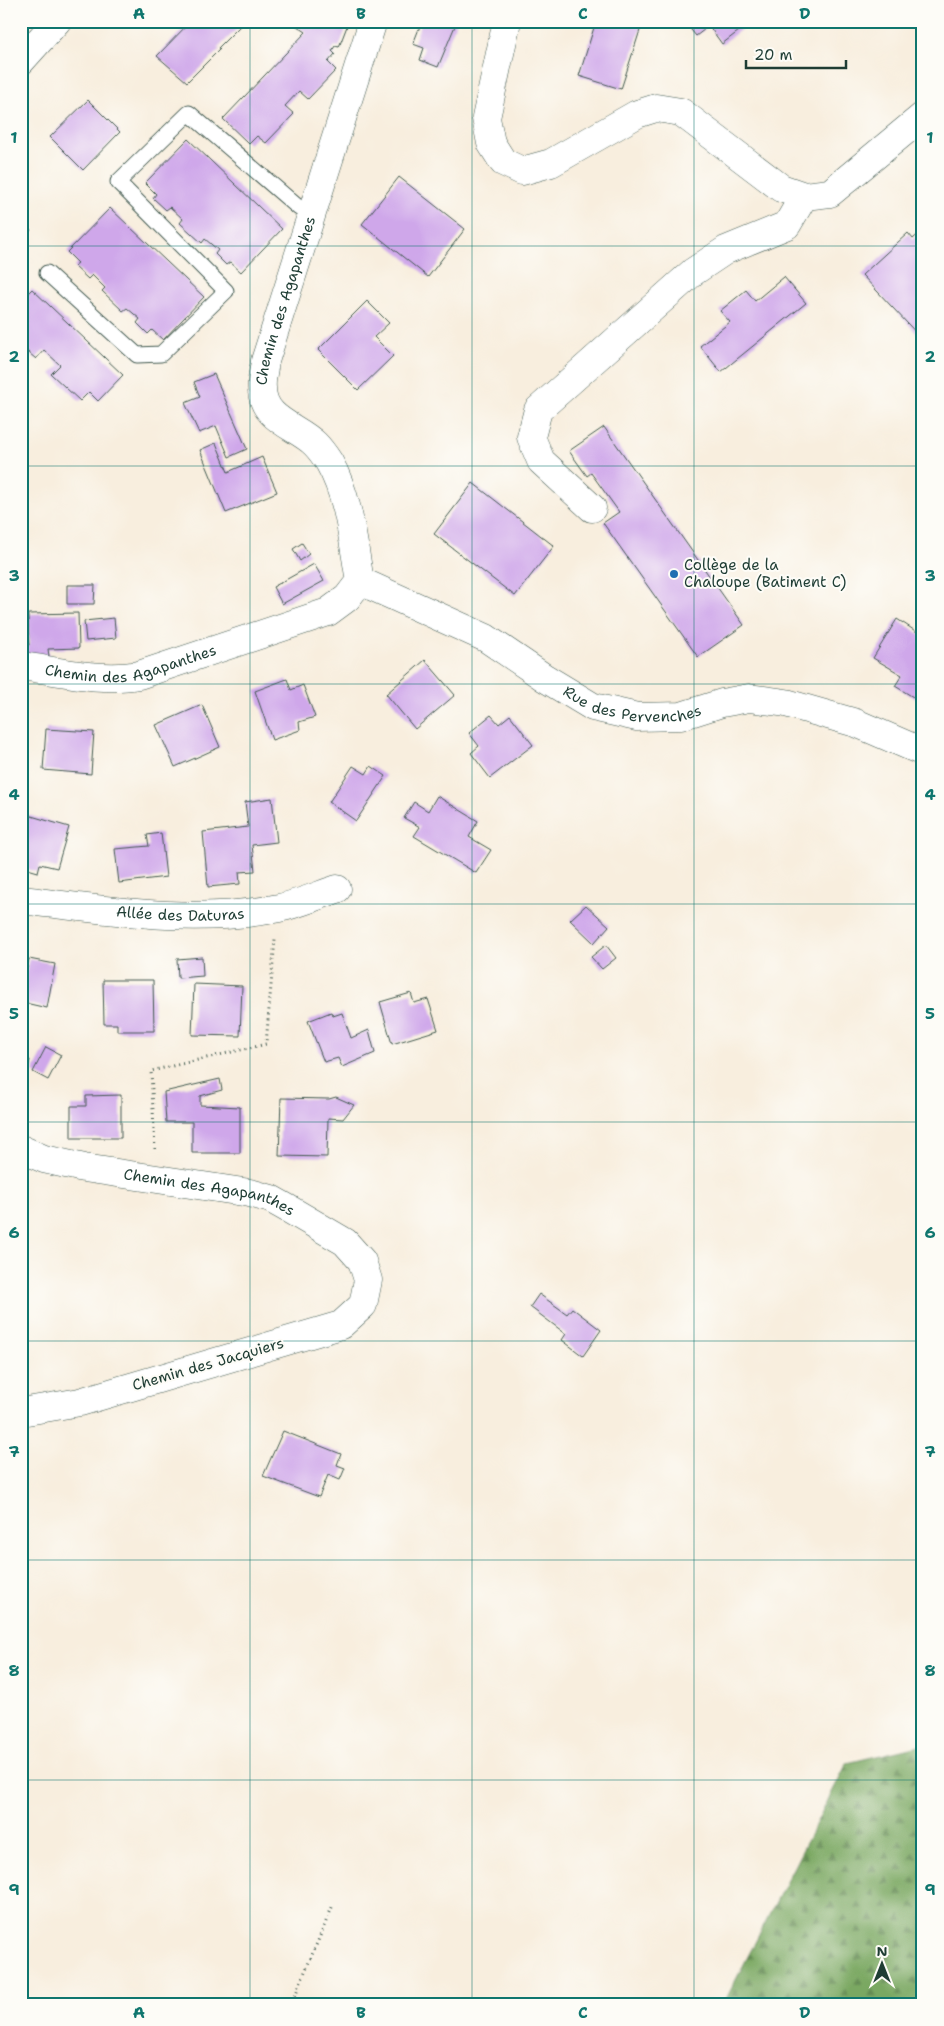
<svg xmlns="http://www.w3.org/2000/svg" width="944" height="2026" font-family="'Shantell Sans',sans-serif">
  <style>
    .forest { fill: url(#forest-firs); stroke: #4c724b }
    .building { fill: #cfa7ea }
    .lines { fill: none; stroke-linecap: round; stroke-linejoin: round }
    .service-casing { stroke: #40584e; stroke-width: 17 }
    .minor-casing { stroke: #40584e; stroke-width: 29 }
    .path { stroke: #40584e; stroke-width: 3; stroke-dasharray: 1 4; stroke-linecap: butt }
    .service { stroke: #fff; stroke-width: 15 }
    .minor { stroke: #fff; stroke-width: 28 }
    .grid { fill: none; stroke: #0f766e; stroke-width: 1; stroke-opacity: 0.55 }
    .poi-dot { fill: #1f6fb2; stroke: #fdfcf7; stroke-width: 2 }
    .labels { text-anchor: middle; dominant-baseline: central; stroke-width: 4; stroke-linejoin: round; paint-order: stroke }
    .street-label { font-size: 15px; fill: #1f3d34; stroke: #fdfcf7 }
    .poi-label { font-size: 15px; fill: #1f3d34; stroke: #fdfcf7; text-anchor: start }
    .neatline { fill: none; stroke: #0f766e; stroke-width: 2 }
    .grid-label { font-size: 16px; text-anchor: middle; font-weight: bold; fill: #0f766e }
  </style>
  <defs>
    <pattern id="forest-firs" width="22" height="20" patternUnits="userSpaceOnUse" patternTransform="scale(1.25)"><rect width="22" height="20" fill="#7aa862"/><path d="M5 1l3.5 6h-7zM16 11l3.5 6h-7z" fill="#638a52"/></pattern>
  </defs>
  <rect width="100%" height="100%" fill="#fdfcf7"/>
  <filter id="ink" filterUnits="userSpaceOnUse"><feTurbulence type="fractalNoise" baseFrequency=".02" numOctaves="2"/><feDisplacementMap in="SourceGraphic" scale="10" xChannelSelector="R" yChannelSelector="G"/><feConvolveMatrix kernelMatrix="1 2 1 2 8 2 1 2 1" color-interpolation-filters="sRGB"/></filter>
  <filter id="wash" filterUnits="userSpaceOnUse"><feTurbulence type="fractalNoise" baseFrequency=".0096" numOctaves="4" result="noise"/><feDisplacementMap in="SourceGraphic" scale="20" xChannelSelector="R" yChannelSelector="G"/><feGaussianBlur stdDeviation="1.12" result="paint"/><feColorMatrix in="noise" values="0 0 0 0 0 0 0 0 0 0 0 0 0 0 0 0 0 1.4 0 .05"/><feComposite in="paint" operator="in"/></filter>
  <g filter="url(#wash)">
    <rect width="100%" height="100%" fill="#f8eede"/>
    <!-- forest -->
    <polygon class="forest" points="923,1745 923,2005 723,2005 847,1763"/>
    <g id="blocks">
      <!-- building -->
      <g class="building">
        <polygon points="191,21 237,21 241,25 218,48 220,49 187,82 157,56"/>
        <polygon points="296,21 349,21 339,47 335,46 332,51 335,54 328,62 336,70 308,99 299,91 285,106 294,114 266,143 257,136 249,144 223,119 306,32 294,24"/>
        <polygon points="422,21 457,21 438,67 420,60 424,48 413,44"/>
        <polygon points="596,21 643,21 621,89 579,76"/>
        <polygon points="692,21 752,21 722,44 709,26 696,36 687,25"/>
        <polygon points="88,100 120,132 83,170 50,137"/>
        <polygon points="188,139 282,229 241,272 230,262 226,265 215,254 218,250 205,239 202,243 180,223 183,219 170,207 166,210 153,198 156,194 145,183"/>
        <polygon points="399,177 465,229 428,277 362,224"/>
        <polygon points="110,208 204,297 163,340 152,330 148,334 137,323 140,319 127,308 123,311 102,291 105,288 92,275 88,279 74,266 78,263 67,252"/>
        <polygon points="21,221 31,230 21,241"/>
        <polygon points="923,230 923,340 862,275 908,233 913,239"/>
        <polygon points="784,277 806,303 721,372 700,346 730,322 720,311 746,290 755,301"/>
        <polygon points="32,289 123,375 98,401 89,392 80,401 51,374 60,365 44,350 36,359 21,346 21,300"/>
        <polygon points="367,301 389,323 374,337 393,356 358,390 318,350"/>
        <polygon points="214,374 247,449 229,457 216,426 199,433 185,403 200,397 194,382"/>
        <polygon points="604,427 744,625 698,657 603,523 619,512 591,473 587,476 569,451"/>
        <polygon points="216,443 228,472 262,457 277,492 226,513 200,450"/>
        <polygon points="473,483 554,546 515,596 434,534"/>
        <polygon points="302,543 309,554 300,561 293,549"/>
        <polygon points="314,564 324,581 282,604 273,587"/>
        <polygon points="67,585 95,585 94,604 67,604"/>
        <polygon points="78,613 79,648 48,649 49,656 21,657 21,645 29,645 28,614"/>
        <polygon points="114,618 116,638 86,641 84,621"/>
        <polygon points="897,619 923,636 923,703 895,686 902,675 873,658"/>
        <polygon points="425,660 455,695 415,729 386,694"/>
        <polygon points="287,679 291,690 303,685 315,717 299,722 300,730 272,740 255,691"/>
        <polygon points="202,705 220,747 175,767 156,725"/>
        <polygon points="491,715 499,724 510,715 533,745 490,778 471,753 479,746 469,733"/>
        <polygon points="46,729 94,732 91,774 43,770"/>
        <polygon points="353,766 366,774 371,766 386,776 356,821 329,802"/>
        <polygon points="437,796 478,821 469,837 491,850 476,873 414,836 420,827 404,818 414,802 428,811"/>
        <polygon points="272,798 277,842 252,845 255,871 239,872 240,884 208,887 203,832 248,827 245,802"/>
        <polygon points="21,813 69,827 57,868 40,864 38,872 21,867"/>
        <polygon points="161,833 166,877 119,883 115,849 149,846 147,835"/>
        <polygon points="586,905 609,926 594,943 570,920"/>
        <polygon points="606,945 616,958 602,969 591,957"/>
        <polygon points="202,957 203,976 178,978 177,959"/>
        <polygon points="29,959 55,964 47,1008 21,1002 21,970 26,972"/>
        <polygon points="103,980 153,980 154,1031 117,1031 117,1024 104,1024"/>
        <polygon points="194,984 242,986 240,1036 192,1035"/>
        <polygon points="411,993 414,1003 428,999 438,1030 392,1044 380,1002"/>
        <polygon points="331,1012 333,1016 342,1013 351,1038 369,1030 375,1053 342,1067 338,1058 324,1062 308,1021"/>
        <polygon points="46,1047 61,1055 48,1080 33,1072"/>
        <polygon points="21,1058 30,1060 22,1097 21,1097"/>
        <polygon points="220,1079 222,1090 200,1096 200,1105 240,1107 240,1153 192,1153 192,1122 166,1122 164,1092"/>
        <polygon points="121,1095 121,1138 71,1138 71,1106 86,1106 86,1096"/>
        <polygon points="336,1097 354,1105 343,1119 328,1118 327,1157 279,1156 281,1098 329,1099"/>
        <polygon points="539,1294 567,1314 572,1308 601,1330 583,1356 562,1340 566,1334 530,1307"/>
        <polygon points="283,1431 341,1454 337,1465 345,1468 340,1480 328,1475 319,1497 263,1476"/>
      </g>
    </g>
  </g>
  <g filter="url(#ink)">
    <use href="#blocks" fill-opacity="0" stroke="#40584e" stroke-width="1"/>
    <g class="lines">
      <defs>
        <polyline id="service" points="47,273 137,355 161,354 226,291 118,182 189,113 299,208 312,213"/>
        <g id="minor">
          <polyline points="507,21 486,118 491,143 503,162 522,171 551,163 637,114 656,108 681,112 781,188 804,196 830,193 923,116"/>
          <polyline points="21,61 57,21"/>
          <polyline points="592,508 541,461 531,437 538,410 693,272 726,250 787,225 804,196"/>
          <path id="s1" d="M360,581L486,638L545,678L593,707L637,717L681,716L722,703L749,698L786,703L856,723L923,752"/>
          <path id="s2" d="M21,666C59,671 101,682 139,675L328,612L347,598L360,581C353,542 349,497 329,462C325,456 320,449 315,444C297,426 262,420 262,388C261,379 264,370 265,361L373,21"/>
          <path id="s3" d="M21,900C106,910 195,925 279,908C299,904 319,895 337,889"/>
          <path id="s4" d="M21,1149L44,1159L84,1168L250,1193L271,1199L287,1208L345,1242L362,1261L368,1280L363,1305L341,1325L80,1402L21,1412"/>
        </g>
      </defs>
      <!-- service casing -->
      <use href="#service" class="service-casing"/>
      <!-- minor casing -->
      <use href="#minor" class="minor-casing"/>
      <!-- path -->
      <g class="path">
        <polyline points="155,1149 151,1071 266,1044 275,939"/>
        <polyline points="291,2005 333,1905"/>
      </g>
      <!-- service -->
      <use href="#service" class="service"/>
      <!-- minor -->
      <use href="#minor" class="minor"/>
    </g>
  </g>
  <!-- grid -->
  <path class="grid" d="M250,21V2005M472,21V2005M694,21V2005M21,246H923M21,466H923M21,684H923M21,904H923M21,1122H923M21,1341H923M21,1560H923M21,1780H923"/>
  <!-- markers -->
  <circle class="poi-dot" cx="674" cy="574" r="5"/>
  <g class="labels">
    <!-- street labels -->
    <g class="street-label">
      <text stroke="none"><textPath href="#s2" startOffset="681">Chemin des Agapanthes</textPath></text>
      <text stroke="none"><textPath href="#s2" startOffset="112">Chemin des Agapanthes</textPath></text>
      <text stroke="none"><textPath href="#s1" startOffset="304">Rue des Pervenches</textPath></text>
      <text stroke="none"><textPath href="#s3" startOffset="160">Allée des Daturas</textPath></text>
      <text stroke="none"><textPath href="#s4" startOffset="194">Chemin des Agapanthes</textPath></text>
      <text transform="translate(208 1364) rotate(-16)">Chemin des Jacquiers</text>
    </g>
    <!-- poi labels -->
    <g class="poi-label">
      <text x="684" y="565">Collège de la<tspan x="684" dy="17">Chaloupe (Batiment C)</tspan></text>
    </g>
  </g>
  <!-- margin -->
  <rect width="944" height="2026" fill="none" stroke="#fdfcf7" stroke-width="55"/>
  <!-- north arrow -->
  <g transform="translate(882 1964)" stroke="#fdfcf7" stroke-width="4" paint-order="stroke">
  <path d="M0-4L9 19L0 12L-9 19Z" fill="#1f3d34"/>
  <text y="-8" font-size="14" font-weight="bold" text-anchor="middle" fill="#1f3d34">N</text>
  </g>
  <!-- scale -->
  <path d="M746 60v8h100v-8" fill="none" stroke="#1f3d34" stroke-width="2.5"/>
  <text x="754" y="60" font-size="15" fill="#1f3d34" stroke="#fdfcf7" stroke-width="4" paint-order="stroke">20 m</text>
  <rect x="28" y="28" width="888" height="1970" class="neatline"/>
  <g class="grid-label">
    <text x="139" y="19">A</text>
    <text x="361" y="19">B</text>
    <text x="583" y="19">C</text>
    <text x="805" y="19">D</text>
    <text x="14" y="143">1</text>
    <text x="930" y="143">1</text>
    <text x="14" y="362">2</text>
    <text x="930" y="362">2</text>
    <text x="14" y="581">3</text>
    <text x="930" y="581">3</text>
    <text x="14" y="800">4</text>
    <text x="930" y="800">4</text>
    <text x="14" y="1019">5</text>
    <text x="930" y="1019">5</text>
    <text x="14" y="1238">6</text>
    <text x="930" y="1238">6</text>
    <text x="14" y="1457">7</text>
    <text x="930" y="1457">7</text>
    <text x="14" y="1676">8</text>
    <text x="930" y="1676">8</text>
    <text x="14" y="1895">9</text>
    <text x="930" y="1895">9</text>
    <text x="139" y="2018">A</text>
    <text x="361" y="2018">B</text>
    <text x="583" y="2018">C</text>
    <text x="805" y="2018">D</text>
  </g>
</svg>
